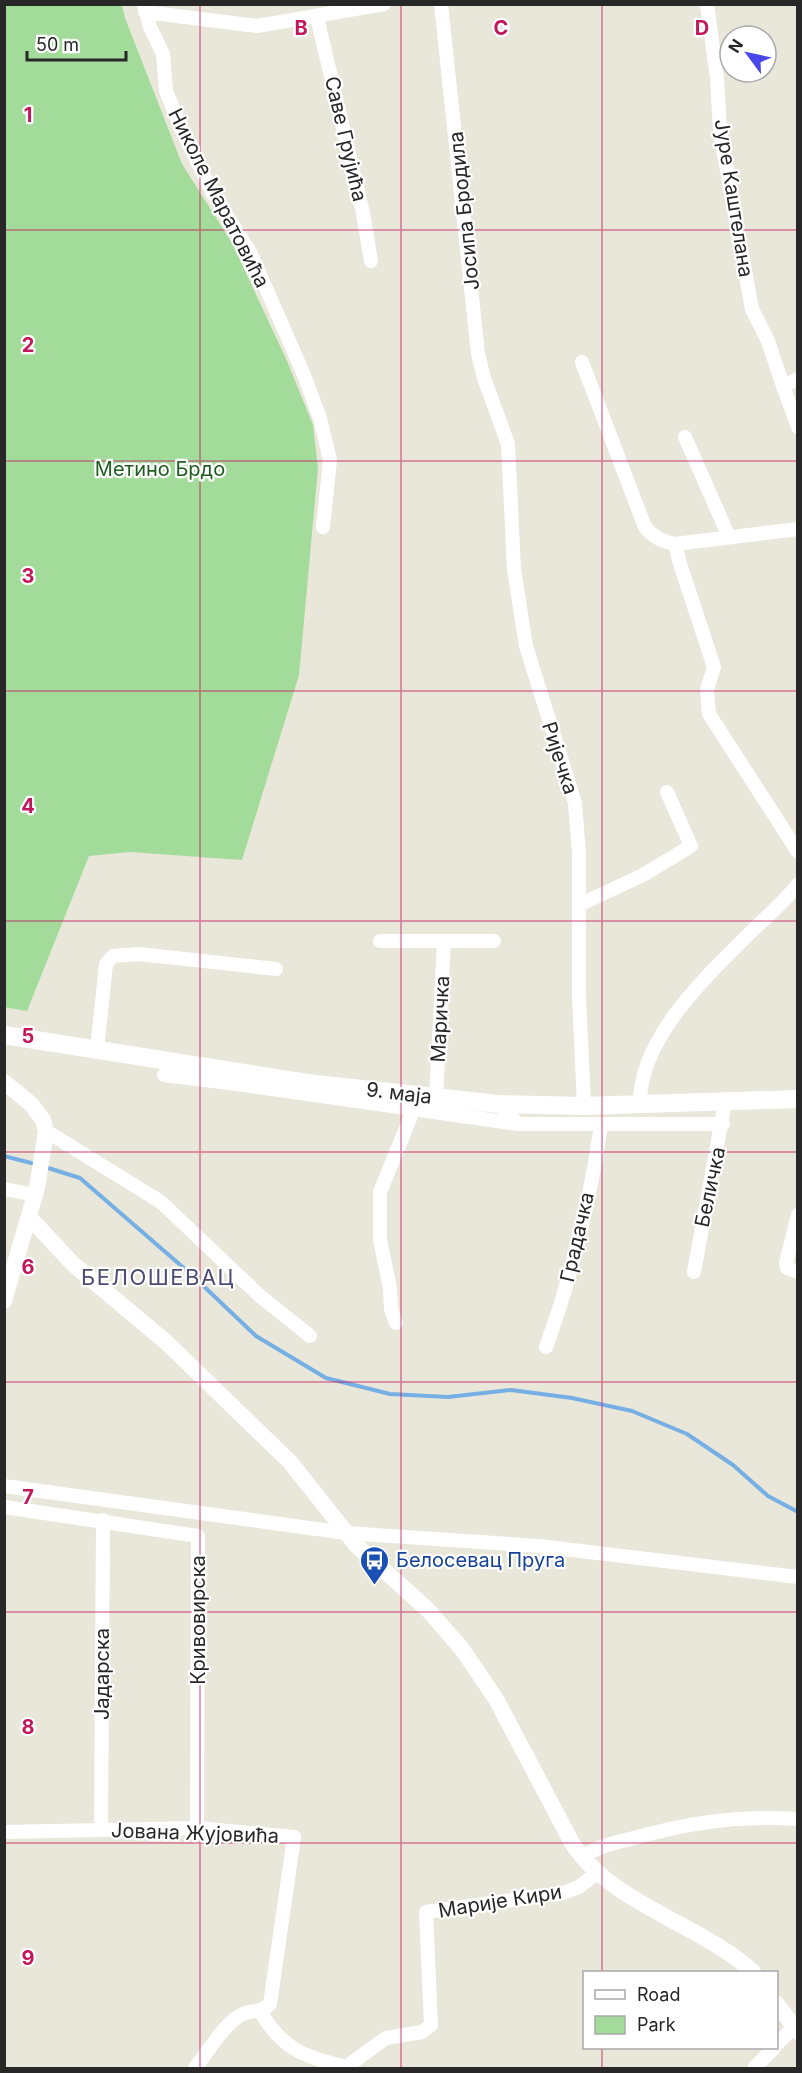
<svg xmlns="http://www.w3.org/2000/svg" width="802" height="2073" font-family="Inter,sans-serif">
  <style>
    .green { fill: #a3dc9a }
    .lines { fill: none; stroke-linecap: round; stroke-linejoin: round }
    .stream { stroke: #75afe3; stroke-width: 4 }
    .minor { stroke: #fff; stroke-width: 14 }
    .tertiary { stroke: #fff; stroke-width: 16 }
    .secondary { stroke: #fff; stroke-width: 18 }
    .grid { fill: none; stroke: #c2185b; stroke-width: 1.5; stroke-opacity: 0.55 }
    .labels { text-anchor: middle; dominant-baseline: central; stroke-width: 4.5; stroke-linejoin: round; paint-order: stroke }
    .street-label { font-size: 20px; fill: #272727; stroke: #fff }
    .park-label { font-size: 20px; fill: #1f5d1f; stroke: #fff }
    .transit-label { font-size: 20px; fill: #164399; stroke: #fff; text-anchor: start }
    .quarter-label { font-size: 22px; letter-spacing: 1.5px; fill: #4d4c74; stroke: #fff }
    .grid-label { font-size: 20px; text-anchor: middle; font-weight: bold; fill: #c2185b; stroke: #fff; stroke-width: 4.5; stroke-linejoin: round; paint-order: stroke }
  </style>
  <rect width="100%" height="100%" fill="#e9e6da"/>
  <!-- green -->
  <polygon class="green" points="4,5 122,5 125,18 182,164 232,243 287,361 313,425 318,468 299,675 242,860 130,852 89,856 27,1011 4,1007"/>
  <g class="lines">
    <!-- stream -->
    <g class="stream">
      <polyline points="4,1156 35,1164"/>
      <polyline points="45,1167 80,1178 193,1276 256,1336 326,1378 390,1394 448,1397 511,1390 572,1398 632,1411 687,1434 733,1465 768,1496 798,1512"/>
    </g>
    <!-- minor -->
    <g class="minor">
      <polyline points="144,4 150,27 163,54 166,91 183,133 212,192 251,254 304,375 320,418 330,460 323,527"/>
      <polyline points="441,4 478,354 484,378 508,444 514,569 526,646 575,803 579,853 579,996 584,1106"/>
      <polyline points="707,4 717,78 720,132 752,309 768,341 783,386"/>
      <polyline points="145,12 257,26 384,4"/>
      <polyline points="317,17 363,213 371,261"/>
      <path d="M582,362L645,527C654,538 662,541 675,544L798,529"/>
      <polyline points="798,379 783,386 798,427"/>
      <polyline points="685,437 729,537"/>
      <polyline points="675,544 680,564 714,667 707,690 709,714 798,852"/>
      <polyline points="579,905 643,875 691,846 667,792"/>
      <polyline points="380,941 494,941"/>
      <polyline points="97,1050 106,964 113,956 139,954 276,969"/>
      <polyline points="225,1071 237,1084 518,1124"/>
      <polyline points="164,1075 237,1084"/>
      <polyline points="436,1097 444,941"/>
      <polyline points="498,1104 518,1124 723,1124"/>
      <path d="M640,1104C639,1036 711,972 756,927C770,914 786,900 798,884"/>
      <polyline points="46,1131 161,1202 260,1296 310,1336"/>
      <polyline points="4,1189 35,1195"/>
      <polyline points="798,1215 786,1263 787,1268 798,1272"/>
      <polyline points="694,1272 725,1102"/>
      <polyline points="396,1323 391,1309 390,1288 380,1240 380,1192 413,1111"/>
      <path d="M546,1347C572,1276 590,1200 601,1126"/>
      <polyline points="4,1486 346,1533 539,1546 798,1577"/>
      <polyline points="4,1507 198,1536 197,1828"/>
      <polyline points="101,1829 103,1520"/>
      <path d="M4,1832L197,1828L294,1837L270,2004C261,2014 249,2009 239,2016C222,2027 208,2052 195,2068"/>
      <path d="M582,1857C600,1845 618,1842 638,1837C690,1822 744,1815 798,1819"/>
      <path d="M260,2011C282,2049 304,2057 346,2067L386,2038L422,2032L431,2025L426,1912L563,1893L579,1887L598,1872"/>
      <polyline points="776,2045 794,2027"/>
      <polyline points="754,2068 774,2048"/>
    </g>
    <!-- tertiary -->
    <g class="tertiary">
      <polyline points="4,1082 31,1104 43,1120 46,1131 37,1188 4,1301"/>
      <path d="M29,1217L73,1264L166,1342L290,1462L356,1545L428,1610L462,1649L496,1699L572,1843C611,1904 701,1924 753,1972"/>
      <polyline points="776,2003 798,2032"/>
    </g>
    <!-- secondary -->
    <polyline class="secondary" points="4,1035 307,1083 498,1104 584,1106 798,1099"/>
  </g>
  <!-- grid -->
  <path class="grid" d="M200,4V2068M401,4V2068M602,4V1972M4,230H798M4,461H798M4,691H798M4,921H798M4,1152H798M4,1382H798M4,1612H798M4,1843H798M602,2048V2068"/>
  <!-- icons -->
  <defs>
    <symbol id="bus-pin" viewBox="-11 -11 22 30"><path d="M0 17L-7.5 6A9.5 9.5 0 1 1 7.5 6Z" fill="#1a4fb4" stroke="#fff"/><path d="M-5-6H5V4H4V6H2V4H-2V6H-4V4H-5ZM-3.5-4V0h7V-4ZM-3.5 1.2v1.5H-2V1.2ZM2 1.2v1.5H3.5V1.2Z" fill="#fff"/></symbol>
  </defs>
  <g fill-rule="evenodd">
    <use href="#bus-pin" x="358" y="1544" width="33" height="45"/>
  </g>
  <g class="labels">
    <!-- street labels -->
    <g class="street-label">
      <text transform="translate(346 139) rotate(77)">Саве Грујића</text>
      <text transform="translate(219 198) rotate(63)">Николе Маратовића</text>
      <text transform="translate(734 198) rotate(81)">Јуре Каштелана</text>
      <text transform="translate(464 211) rotate(-96)">Јосипа Бродила</text>
      <text transform="translate(560 758) rotate(72)">Ријечка</text>
      <text transform="translate(440 1019) rotate(-87)">Маричка</text>
      <text transform="translate(399 1093) rotate(7)">9. маја</text>
      <text transform="translate(710 1187) rotate(-78)">Беличка</text>
      <text transform="translate(577 1237) rotate(-77)">Градачка</text>
      <text transform="translate(198 1620) rotate(-90)">Кривовирска</text>
      <text transform="translate(102 1674) rotate(-90)">Јадарска</text>
      <text transform="translate(195 1833) rotate(2)">Јована Жујовића</text>
      <text transform="translate(500 1901) rotate(-9)">Марије Кири</text>
    </g>
    <!-- park labels -->
    <g class="park-label">
      <text x="160" y="469">Метино Брдо</text>
    </g>
    <!-- transit labels -->
    <g class="transit-label">
      <text x="396" y="1560">Белосевац Пруга</text>
    </g>
    <!-- quarter labels -->
    <g class="quarter-label">
      <text x="158" y="1277">БЕЛОШЕВАЦ</text>
    </g>
  </g>
  <g class="grid-label">
    <text x="301" y="35">B</text>
    <text x="501" y="35">C</text>
    <text x="702" y="35">D</text>
    <text x="28" y="122">1</text>
    <text x="28" y="352">2</text>
    <text x="28" y="583">3</text>
    <text x="28" y="813">4</text>
    <text x="28" y="1043">5</text>
    <text x="28" y="1274">6</text>
    <text x="28" y="1504">7</text>
    <text x="28" y="1734">8</text>
    <text x="28" y="1965">9</text>
  </g>
  <!-- border -->
  <rect width="802" height="2073" fill="none" stroke="#272727" stroke-width="12"/>
  <!-- legend -->
  <rect x="583" y="1971" width="195" height="78" fill="#ffffff" stroke="#a9a9a9" stroke-width="1.5"/>
  <rect x="595" y="1990" width="30" height="9" fill="#ffffff" stroke="#a9a9a9" stroke-width="1.5"/>
  <text x="637" y="2001" font-size="18" fill="#272727">Road</text>
  <rect x="595" y="2016" width="30" height="18" fill="#a3dc9a" stroke="#a9a9a9" stroke-width="1.5"/>
  <text x="637" y="2031" font-size="18" fill="#272727">Park</text>
  <!-- north arrow -->
  <g transform="translate(748 54) rotate(303)"><circle r="28" fill="#ffffff" stroke="#a9a9a9" stroke-width="1.5"/>
  <path d="M0-4.5L10 22L0 15L-10 22Z" fill="#4946ea"/>
  <text y="-9" font-size="16" font-weight="bold" text-anchor="middle" fill="#272727">N</text>
  </g>
  <!-- scale -->
  <path d="M27 51v9h99v-9" fill="none" stroke="#272727" stroke-width="3"/>
  <text x="36" y="51" font-size="18" fill="#272727" stroke="#ffffff" stroke-width="4.5" paint-order="stroke">50 m</text>
</svg>
